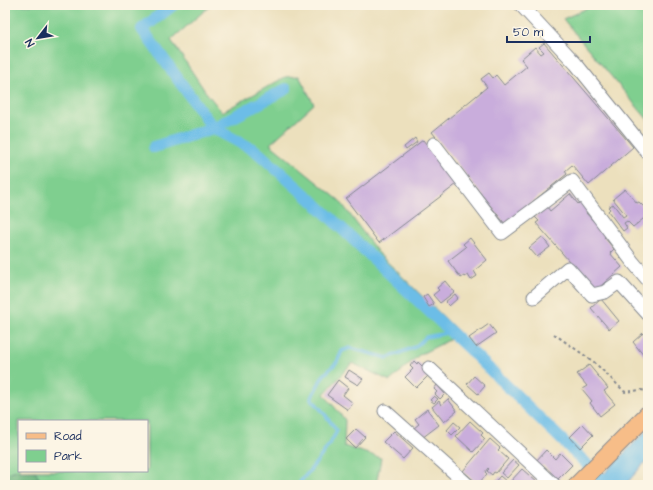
<svg xmlns="http://www.w3.org/2000/svg" width="653" height="490" font-family="'Architects Daughter',sans-serif">
  <style>
    .green { fill: #7fcf8f; stroke: #4d7f76 }
    .forest { fill: #67b27a; stroke: #41706c }
    .water { fill: #6cbde7; stroke: #4476a2 }
    .lines { fill: none; stroke-linecap: round; stroke-linejoin: round }
    .stream { stroke: #6cbde7; stroke-width: 3.5 }
    .canal { stroke: #6cbde7; stroke-width: 12 }
    .building { fill: #c9addc }
    .minor-casing { stroke: #84888e; stroke-width: 15 }
    .major-casing { stroke: #84888e; stroke-width: 19 }
    .path { stroke: #84888e; stroke-width: 2; stroke-dasharray: 3 3; stroke-linecap: butt }
    .minor { stroke: #fff; stroke-width: 13 }
    .major { stroke: #f7bd88; stroke-width: 17 }
  </style>
  <rect width="100%" height="100%" fill="#fcf5e5"/>
  <filter id="ink" filterUnits="userSpaceOnUse"><feTurbulence type="fractalNoise" baseFrequency=".025" numOctaves="2"/><feDisplacementMap in="SourceGraphic" scale="8" xChannelSelector="R" yChannelSelector="G"/><feConvolveMatrix kernelMatrix="1 2 1 2 8 2 1 2 1" color-interpolation-filters="sRGB"/></filter>
  <filter id="wash" filterUnits="userSpaceOnUse"><feTurbulence type="fractalNoise" baseFrequency=".012" numOctaves="4" result="noise"/><feDisplacementMap in="SourceGraphic" scale="16" xChannelSelector="R" yChannelSelector="G"/><feGaussianBlur stdDeviation="0.9" result="paint"/><feColorMatrix in="noise" values="0 0 0 0 0 0 0 0 0 0 0 0 0 0 0 0 0 1.4 0 .05"/><feComposite in="paint" operator="in"/></filter>
  <g filter="url(#wash)">
    <rect width="100%" height="100%" fill="#ece0bd"/>
    <!-- green -->
    <g class="green">
      <polygon points="5,5 211,5 171,40 205,91 222,112 285,77 299,76 314,104 270,144 340,201 379,254 461,334 419,355 390,381 352,363 324,394 345,420 344,446 381,458 377,480 372,485 40,485 40,481 35,471 147,471 147,421 19,421 19,469 5,474"/>
      <polygon points="594,5 639,5 638,9 648,15 648,120 563,19"/>
    </g>
    <!-- forest -->
    <g class="forest">
      <polygon points="639,5 648,5 648,15 638,9"/>
      <polygon points="19,469 19,471 35,471 40,481 40,485 5,485 5,474"/>
    </g>
    <!-- water -->
    <polygon class="water" points="648,429 648,459 625,485 593,485"/>
    <g class="lines">
      <!-- stream -->
      <path class="stream" d="M301,485L300,482C314,466 327,450 337,431L324,413L311,398L323,376L337,362L342,351L350,348L387,358L415,347L426,337L452,332"/>
      <!-- canal -->
      <g class="canal">
        <polyline points="173,5 142,29 213,128 256,151 317,205 470,350 608,485"/>
        <polyline points="154,147 213,128 286,89"/>
      </g>
    </g>
    <g id="blocks">
      <!-- building -->
      <g class="building">
        <polygon points="544,43 633,147 589,185 572,165 565,171 567,174 505,224 432,132 487,87 481,79 489,73 493,78 496,75 504,85 527,66 521,59 535,47 541,54 544,52 539,47"/>
        <polygon points="415,138 417,142 406,150 404,147"/>
        <polygon points="423,140 457,184 379,243 346,199"/>
        <polygon points="625,189 637,203 639,202 648,211 646,213 648,215 633,227 627,221 624,223 627,228 623,231 608,211 610,209 608,207 613,204 623,217 626,215 613,199"/>
        <polygon points="570,194 578,204 581,201 589,210 586,213 606,235 604,237 614,249 610,253 622,267 595,291 536,223 539,221 535,217 547,207 550,211"/>
        <polygon points="542,237 550,247 537,257 529,248"/>
        <polygon points="470,238 487,260 474,271 477,276 471,280 468,275 465,277 464,276 461,278 448,261 466,247 463,244"/>
        <polygon points="445,281 454,292 440,303 433,295 439,290 437,288"/>
        <polygon points="427,294 434,304 429,307 423,297"/>
        <polygon points="455,294 458,298 449,306 445,302"/>
        <polygon points="601,299 619,321 609,329 591,308"/>
        <polygon points="489,324 496,333 476,347 469,338"/>
        <polygon points="643,333 647,338 648,337 648,361 633,342"/>
        <polygon points="414,361 417,364 418,362 424,368 422,370 428,376 416,388 405,377 413,369 410,366"/>
        <polygon points="589,365 608,388 604,391 615,404 600,416 590,403 592,401 582,389 587,386 577,374"/>
        <polygon points="349,370 363,379 358,385 345,377"/>
        <polygon points="474,376 485,386 478,394 467,384"/>
        <polygon points="338,380 348,388 343,395 353,403 348,410 327,395"/>
        <polygon points="437,385 445,394 440,399 435,394 437,392 434,389"/>
        <polygon points="434,396 438,399 434,403 430,400"/>
        <polygon points="448,399 457,411 444,422 432,407 439,401 441,405"/>
        <polygon points="427,409 439,425 422,438 414,428 419,424 415,419"/>
        <polygon points="470,421 483,433 481,435 485,439 473,452 456,436"/>
        <polygon points="454,422 460,427 452,435 447,430"/>
        <polygon points="583,424 593,435 580,448 570,437"/>
        <polygon points="356,429 365,437 355,448 346,439"/>
        <polygon points="394,431 413,448 403,459 383,442"/>
        <polygon points="490,439 500,448 498,450 508,459 496,473 494,472 492,475 487,471 489,469 488,468 485,472 487,474 478,484 463,471"/>
        <polygon points="546,450 555,459 560,453 572,465 557,480 547,475 550,472 543,465 540,467 535,462"/>
        <polygon points="513,460 519,465 507,478 501,473"/>
        <polygon points="522,469 538,483 541,480 546,485 511,485 509,483"/>
        <polygon points="500,476 507,482 504,485 492,485"/>
      </g>
    </g>
  </g>
  <g filter="url(#ink)">
    <use href="#blocks" fill-opacity="0" stroke="#84888e" stroke-width="1"/>
    <g class="lines">
      <defs>
        <g id="minor">
          <polyline points="521,5 576,64 648,153"/>
          <polyline points="434,144 502,233 572,181 632,261 648,280"/>
          <polyline points="534,297 568,268 592,295 605,292 619,282 648,314"/>
          <polyline points="429,368 554,485"/>
          <polyline points="385,411 468,485"/>
        </g>
        <polyline id="major" points="577,485 648,414"/>
      </defs>
      <!-- minor casing -->
      <use href="#minor" class="minor-casing"/>
      <!-- major casing -->
      <use href="#major" class="major-casing"/>
      <!-- path -->
      <polyline class="path" points="554,334 594,362 625,392 640,390 648,391"/>
      <!-- minor -->
      <use href="#minor" class="minor"/>
      <!-- major -->
      <use href="#major" class="major"/>
    </g>
  </g>
  <!-- margin -->
  <rect width="653" height="490" fill="none" stroke="#fcf5e5" stroke-width="20"/>
  <!-- legend -->
  <rect x="18" y="420" width="130" height="52" fill="#fcf5e5" stroke="#a2a6af"/>
  <rect x="26" y="433" width="20" height="6" fill="#f7bd88" stroke="#a2a6af"/>
  <text x="54" y="440" font-size="12" fill="#1b2f5e">Road</text>
  <rect x="26" y="450" width="20" height="12" fill="#7fcf8f" stroke="#a2a6af"/>
  <text x="54" y="460" font-size="12" fill="#1b2f5e">Park</text>
  <!-- north arrow -->
  <g transform="translate(38 38) rotate(239)" stroke="#fcf5e5" stroke-width="3" paint-order="stroke">
  <path d="M0-3L7 15L0 10L-7 15Z" fill="#1b2f5e"/>
  <text y="-6" font-size="11" font-weight="bold" text-anchor="middle" fill="#1b2f5e">N</text>
  </g>
  <!-- scale -->
  <path d="M507 36v6h83v-6" fill="none" stroke="#1b2f5e" stroke-width="2"/>
  <text x="513" y="36" font-size="12" fill="#1b2f5e" stroke="#fcf5e5" stroke-width="3" paint-order="stroke">50 m</text>
</svg>
